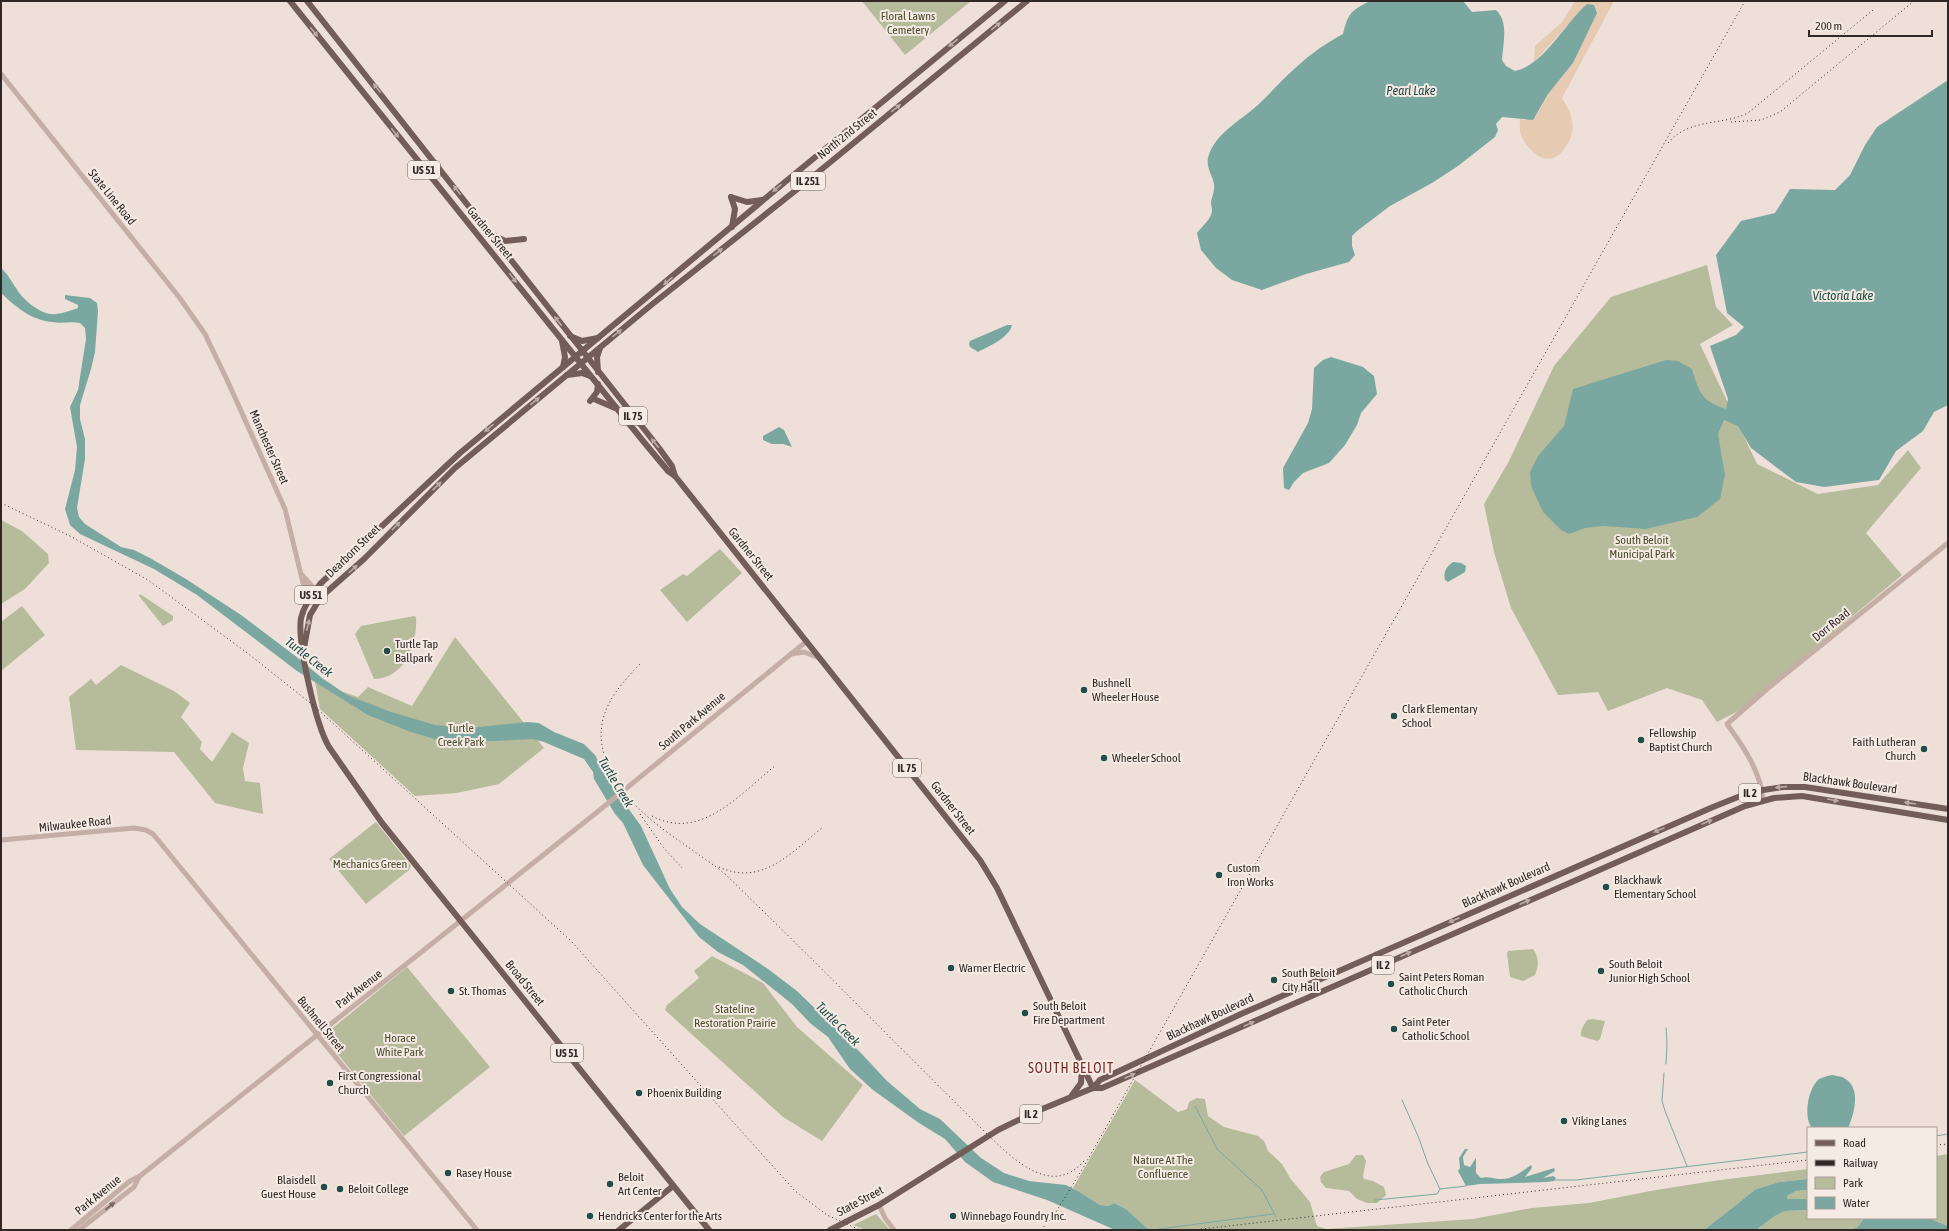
<svg xmlns="http://www.w3.org/2000/svg" width="1949" height="1231" font-family="'Asap Condensed',sans-serif">
  <style>
    .green { fill: #b6bb9b }
    .sand { fill: #e6cbb2 }
    .water { fill: #7ba7a1 }
    .lines { fill: none; stroke-linecap: round; stroke-linejoin: round }
    .stream { stroke: #7ba7a1; stroke-width: 1 }
    .tertiary { stroke: #c4aea6; stroke-width: 5 }
    .primary { stroke: #725d59; stroke-width: 6 }
    .rail { stroke: #312826; stroke-width: 1; stroke-dasharray: 1 3; stroke-linecap: butt }
    .oneway { fill: #bbaba5 }
    .oneway2 { fill: #736460 }
    .poi-dot { fill: #214e49; stroke: #f6ebe4; stroke-width: 1.5 }
    .labels { text-anchor: middle; dominant-baseline: central; stroke-width: 4; stroke-linejoin: round; paint-order: stroke }
    .shield { fill: #f6ebe4; stroke: #6c625f; stroke-width: 1 }
    .shield-label { font-size: 11px; font-weight: bold; fill: #312826 }
    .park-label { font-size: 12px; fill: #474d2d; stroke: #f6ebe4 }
    .street-label { font-size: 12px; fill: #312826; stroke: #f6ebe4 }
    .poi-label { font-size: 12px; fill: #312826; stroke: #f6ebe4; text-anchor: start }
    .water-label { font-size: 13px; font-style: italic; fill: #214e49; stroke: #f6ebe4 }
    .quarter-label { font-size: 14px; letter-spacing: 1px; fill: #772d28; stroke: #f6ebe4 }
  </style>
  <rect width="100%" height="100%" fill="#eee0d9"/>
  <!-- green -->
  <g class="green">
    <polygon points="862,1 971,1 905,55"/>
    <polygon points="1707,265 1716,307 1733,325 1700,344 1757,464 1818,494 1878,485 1908,450 1921,468 1866,533 1902,575 1740,710 1717,722 1702,700 1667,688 1608,711 1598,692 1558,695 1511,608 1494,552 1484,504 1509,461 1554,366 1611,297"/>
    <polygon points="1,520 22,531 48,554 49,563 25,589 1,604"/>
    <polygon points="720,549 742,573 687,622 660,590 683,574 687,576"/>
    <polygon points="140,594 173,616 173,620 163,626 139,596"/>
    <polygon points="22,606 45,635 1,671 1,622"/>
    <path d="M414,616L416,617C418,642 405,679 374,679L355,634L361,626Z"/>
    <polygon points="455,637 544,748 499,784 457,793 415,796 320,709 315,682 358,697 368,687 412,706"/>
    <polygon points="121,665 174,691 190,703 181,717 202,742 200,749 212,762 232,732 249,743 243,768 245,781 260,783 263,814 215,803 174,752 76,750 69,697 91,679 96,685"/>
    <polygon points="376,822 411,866 409,870 366,904 329,859"/>
    <path d="M1533,949C1539,957 1539,966 1535,975L1523,981L1510,977L1507,954L1508,951Z"/>
    <polygon points="712,956 763,983 797,1027 863,1085 822,1141 783,1117 665,1010 667,1005 699,978 694,971"/>
    <polygon points="407,967 490,1067 404,1136 324,1037 328,1032"/>
    <path d="M1592,1019L1605,1021L1600,1039L1597,1041L1581,1036C1580,1030 1584,1025 1587,1020Z"/>
    <polygon points="1135,1080 1178,1112 1187,1109 1189,1102 1197,1098 1205,1099 1208,1116 1224,1127 1258,1136 1264,1141 1268,1151 1282,1164 1290,1178 1310,1202 1317,1226 1326,1229 1473,1219 1532,1208 1589,1203 1656,1190 1713,1181 1808,1169 1808,1179 1779,1182 1756,1189 1704,1230 1149,1230 1126,1209 1114,1203 1109,1206 1100,1205 1073,1188"/>
    <polygon points="1948,1154 1948,1226 1928,1218 1936,1218 1936,1156"/>
    <polygon points="1356,1155 1363,1155 1366,1161 1363,1176 1364,1179 1373,1181 1384,1187 1386,1195 1377,1203 1367,1203 1357,1199 1349,1191 1326,1188 1321,1182 1320,1177 1324,1172 1349,1164"/>
    <polygon points="1808,1190 1808,1199 1787,1199 1787,1196 1796,1191"/>
    <polygon points="1808,1210 1808,1218 1864,1218 1858,1227 1849,1230 1756,1230 1775,1216 1785,1211"/>
    <polygon points="876,1214 890,1230 866,1230 853,1225"/>
  </g>
  <!-- sand -->
  <path class="sand" d="M1575,1H1614L1562,98C1572,113 1578,130 1566,146C1563,151 1559,156 1553,158C1539,163 1525,145 1521,135C1519,130 1520,124 1520,119L1526,120L1539,111L1548,94L1573,63L1596,13L1587,4L1534,62L1535,46L1562,22Z"/>
  <!-- water -->
  <g class="water">
    <path d="M1370,1H1463L1472,12L1496,10C1509,22 1503,43 1502,60L1506,66L1515,71C1544,65 1565,23 1587,4L1594,5L1597,13L1573,63L1548,94L1533,120L1502,117L1496,124L1498,130L1495,137L1458,166L1432,183L1390,206L1357,231L1352,236V246L1355,255L1349,262L1306,274L1262,290L1232,280L1216,268L1201,250L1197,233C1202,226 1211,220 1212,211C1212,208 1211,205 1211,202C1212,196 1215,191 1214,184C1213,176 1206,168 1208,158C1214,133 1244,119 1261,102C1290,73 1306,54 1343,34C1348,14 1350,11 1370,1Z"/>
    <path d="M1948,80V405L1934,412L1923,431L1896,451L1879,480L1824,487L1796,482L1751,448L1738,426L1724,420L1718,434L1725,475L1720,499L1697,517L1646,529L1604,526L1585,528L1569,534L1561,530L1543,512L1531,486L1530,472L1538,456L1564,426L1573,389L1666,360L1678,361L1692,369C1699,393 1702,401 1726,409L1728,399L1710,346L1736,335L1744,327L1727,313L1716,255L1741,221L1775,213L1790,189L1835,190L1850,175L1865,145L1877,127Z"/>
    <path d="M1,268C8,274 11,281 16,288C22,299 38,312 50,314C58,315 70,311 78,308V305L65,299V295L90,298L97,303L98,311L95,352L91,369L80,405V419L85,439V459L77,508L79,517L85,524L121,547L134,550L150,558L186,579L241,615L298,658L322,678L347,695L391,712L435,725L469,728L527,722L539,723L554,732L584,744L595,755L609,782L641,826L670,889L682,907L700,924L768,969L797,991L861,1053L887,1081L920,1109L940,1119L981,1158L1004,1173L1029,1181L1066,1185L1078,1191L1100,1205L1109,1206L1114,1203L1126,1209L1149,1230H1115L1047,1200L993,1182L965,1162L945,1139L919,1123L873,1090L850,1069L828,1037L810,1023L792,1004L743,965L718,952L699,937L643,865L623,823L615,814L594,779L593,772L584,759L544,742L533,739L496,741L438,740L411,732L368,715L297,671L197,595L154,569L80,534L70,525L65,509L75,470L77,447L70,407L78,390L86,339L85,328L80,323C71,321 61,324 52,322C31,320 16,307 1,293Z"/>
    <path d="M1007,325H1012C1009,338 989,346 978,352L970,347L969,344L970,341Z"/>
    <polygon points="1331,357 1363,367 1374,376 1377,394 1361,413 1357,425 1345,445 1329,463 1303,473 1294,482 1289,490 1284,488 1283,468 1308,423 1312,409 1314,368 1323,360"/>
    <polygon points="779,427 784,430 792,447 783,444 772,444 763,440 763,436"/>
    <path d="M1453,562L1461,563L1466,566L1465,572L1448,582L1445,580C1443,572 1446,567 1453,562Z"/>
    <path d="M1832,1075C1835,1076 1841,1076 1844,1078C1862,1087 1854,1115 1848,1128H1812C1803,1117 1808,1088 1819,1079C1823,1077 1827,1076 1832,1075Z"/>
    <path d="M1465,1149H1468L1463,1157L1464,1165L1470,1167L1476,1158V1173L1481,1178C1488,1176 1493,1179 1500,1179C1512,1180 1521,1172 1531,1165L1532,1168L1525,1177L1554,1168L1555,1171L1543,1178L1553,1176L1556,1178L1554,1181L1547,1182L1480,1184L1466,1186L1458,1171L1460,1168L1459,1158Z"/>
    <polygon points="1808,1179 1808,1190 1796,1191 1787,1196 1787,1199 1808,1199 1808,1210 1785,1211 1775,1216 1756,1230 1704,1230 1756,1189 1779,1182"/>
    <polygon points="1864,1218 1928,1218 1948,1226 1948,1230 1849,1230 1858,1227"/>
  </g>
  <g class="lines">
    <!-- stream -->
    <g class="stream">
      <polyline points="1666,1064 1667,1043 1666,1028"/>
      <polyline points="1664,1073 1662,1101 1665,1111 1687,1166"/>
      <polyline points="1402,1100 1418,1136 1428,1164 1440,1189 1466,1186"/>
      <polyline points="1195,1106 1217,1149 1262,1190 1276,1217"/>
      <polyline points="1936,1136 1948,1134"/>
      <polyline points="1555,1180 1576,1180 1808,1152"/>
      <polyline points="1375,1200 1437,1194 1440,1189"/>
      <polyline points="1159,1229 1273,1214"/>
    </g>
    <!-- tertiary -->
    <g class="tertiary">
      <polyline points="1,74 179,297 205,334 228,382 285,509 303,583 312,594 321,597"/>
      <polyline points="302,575 318,593"/>
      <polyline points="791,654 804,652 819,658"/>
      <path d="M1763,800C1761,772 1743,746 1727,724L1767,689L1948,543"/>
      <polyline points="1,840 134,828 146,830 153,834 477,1230"/>
      <polyline points="879,1205 885,1218 894,1230"/>
      <polyline points="71,1230 130,1181 140,1176 596,813 807,641"/>
      <polyline points="79,1230 134,1187 139,1177"/>
    </g>
    <!-- primary -->
    <g class="primary">
      <polyline points="290,1 643,441 668,471 675,476 980,860 997,888 1093,1088"/>
      <polyline points="307,1 659,448 672,466 675,476"/>
      <polyline points="731,197 747,202 762,200"/>
      <polyline points="731,197 735,209 732,227"/>
      <polyline points="491,234 505,241 524,239"/>
      <polyline points="570,336 582,341 598,338"/>
      <polyline points="562,341 565,357 563,367"/>
      <polyline points="598,372 597,357 600,348"/>
      <polyline points="567,375 582,373 590,376"/>
      <polyline points="594,399 615,408"/>
      <polyline points="590,401 597,392 598,384"/>
      <polyline points="304,648 310,615 321,597 364,559 455,468 650,306 800,187 1027,1"/>
      <polyline points="1093,1088 1100,1080 1241,1014 1713,807 1743,795 1763,790 1783,787 1805,787 1948,809"/>
      <polyline points="1072,1095 1081,1083 1082,1068"/>
      <polyline points="619,1230 673,1186"/>
      <path d="M709,1230L382,823L329,747C316,725 297,643 301,618C304,605 312,594 320,584L460,453L785,182L1005,1"/>
      <polyline points="830,1230 879,1205 998,1130 1035,1112 1093,1088 1102,1088 1745,806 1774,798 1802,796 1948,820"/>
    </g>
    <!-- rail -->
    <g class="rail">
      <polyline points="1731,122 1761,120 1780,112 1914,1"/>
      <path d="M1668,143C1689,118 1721,126 1748,113L1873,10"/>
      <polyline points="1,503 70,536 148,580 250,655 314,706 571,941 795,1191 827,1215 860,1230"/>
      <path d="M640,664C614,691 592,717 605,758C617,797 656,825 688,847C700,856 713,864 725,874C814,960 900,1048 988,1135C1013,1159 1052,1198 1084,1161"/>
      <polyline points="640,814 663,847 682,868"/>
      <path d="M652,816C701,842 741,793 776,765"/>
      <path d="M719,867C762,887 792,852 823,827"/>
      <polyline points="1936,1145 1948,1144"/>
      <polyline points="1041,1230 1056,1212 1083,1168 1745,1"/>
      <polyline points="1193,1230 1808,1160"/>
    </g>
  </g>
  <!-- one-way arrows -->
  <defs><path id="oneway-solid" d="M-6-.8H1V-3.2L6.5 0L1 3.2V.8H-6Z"/></defs>
  <g class="oneway">
    <use href="#oneway-solid" transform="translate(996 26) rotate(-39)"/>
    <use href="#oneway-solid" transform="translate(314 32) rotate(52)"/>
    <use href="#oneway-solid" transform="translate(953 43) rotate(141)"/>
    <use href="#oneway-solid" transform="translate(377 88) rotate(-128)"/>
    <use href="#oneway-solid" transform="translate(896 108) rotate(-39)"/>
    <use href="#oneway-solid" transform="translate(395 133) rotate(52)"/>
    <use href="#oneway-solid" transform="translate(777 188) rotate(140)"/>
    <use href="#oneway-solid" transform="translate(457 190) rotate(-127)"/>
    <use href="#oneway-solid" transform="translate(718 252) rotate(-38)"/>
    <use href="#oneway-solid" transform="translate(513 278) rotate(52)"/>
    <use href="#oneway-solid" transform="translate(668 281) rotate(140)"/>
    <use href="#oneway-solid" transform="translate(558 321) rotate(-128)"/>
    <use href="#oneway-solid" transform="translate(617 333) rotate(-39)"/>
    <use href="#oneway-solid" transform="translate(535 401) rotate(-39)"/>
    <use href="#oneway-solid" transform="translate(489 428) rotate(140)"/>
    <use href="#oneway-solid" transform="translate(655 443) rotate(-128)"/>
    <use href="#oneway-solid" transform="translate(437 486) rotate(-44)"/>
    <use href="#oneway-solid" transform="translate(396 526) rotate(-45)"/>
    <use href="#oneway-solid" transform="translate(353 569) rotate(-42)"/>
    <use href="#oneway-solid" transform="translate(308 625) rotate(-76)"/>
    <use href="#oneway-solid" transform="translate(1781 787) rotate(175)"/>
    <use href="#oneway-solid" transform="translate(1833 800) rotate(10)"/>
    <use href="#oneway-solid" transform="translate(1910 803) rotate(-171)"/>
    <use href="#oneway-solid" transform="translate(1707 822) rotate(-23)"/>
    <use href="#oneway-solid" transform="translate(1659 830) rotate(157)"/>
    <use href="#oneway-solid" transform="translate(1525 902) rotate(-24)"/>
    <use href="#oneway-solid" transform="translate(1454 920) rotate(157)"/>
    <use href="#oneway-solid" transform="translate(1406 954) rotate(-24)"/>
    <use href="#oneway-solid" transform="translate(1249 1024) rotate(-24)"/>
    <use href="#oneway-solid" transform="translate(1130 1076) rotate(-23)"/>
  </g>
  <use class="oneway2" href="#oneway-solid" transform="translate(110 1206) rotate(-39)"/>
  <!-- markers -->
  <g class="poi-dot">
    <circle cx="387" cy="651" r="4"/>
    <circle cx="1084" cy="690" r="4"/>
    <circle cx="1394" cy="716" r="4"/>
    <circle cx="1641" cy="740" r="4"/>
    <circle cx="1924" cy="749" r="4"/>
    <circle cx="1104" cy="758" r="4"/>
    <circle cx="1219" cy="875" r="4"/>
    <circle cx="1606" cy="887" r="4"/>
    <circle cx="951" cy="968" r="4"/>
    <circle cx="1601" cy="971" r="4"/>
    <circle cx="1274" cy="980" r="4"/>
    <circle cx="1391" cy="984" r="4"/>
    <circle cx="451" cy="991" r="4"/>
    <circle cx="1025" cy="1013" r="4"/>
    <circle cx="1394" cy="1029" r="4"/>
    <circle cx="330" cy="1083" r="4"/>
    <circle cx="639" cy="1093" r="4"/>
    <circle cx="1564" cy="1121" r="4"/>
    <circle cx="448" cy="1173" r="4"/>
    <circle cx="610" cy="1184" r="4"/>
    <circle cx="324" cy="1187" r="4"/>
    <circle cx="340" cy="1189" r="4"/>
    <circle cx="590" cy="1216" r="4"/>
    <circle cx="953" cy="1216" r="4"/>
  </g>
  <g class="labels">
    <!-- shield labels -->
    <g class="shield">
      <rect x="408" y="161" width="32" height="18" rx="3"/>
      <rect x="791" y="172" width="34" height="18" rx="3"/>
      <rect x="619" y="407" width="28" height="18" rx="3"/>
      <rect x="295" y="586" width="32" height="18" rx="3"/>
      <rect x="893" y="759" width="28" height="18" rx="3"/>
      <rect x="1739" y="784" width="22" height="18" rx="3"/>
      <rect x="1372" y="956" width="22" height="18" rx="3"/>
      <rect x="551" y="1044" width="32" height="18" rx="3"/>
      <rect x="1020" y="1105" width="22" height="18" rx="3"/>
    </g>
    <g class="shield-label">
      <text x="424" y="170">US 51</text>
      <text x="808" y="181">IL 251</text>
      <text x="633" y="416">IL 75</text>
      <text x="311" y="595">US 51</text>
      <text x="907" y="768">IL 75</text>
      <text x="1750" y="793">IL 2</text>
      <text x="1383" y="965">IL 2</text>
      <text x="567" y="1053">US 51</text>
      <text x="1031" y="1114">IL 2</text>
    </g>
    <!-- park labels -->
    <g class="park-label">
      <text x="908" y="16">Floral Lawns<tspan x="908" dy="14">Cemetery</tspan></text>
      <text x="1642" y="540">South Beloit<tspan x="1642" dy="14">Municipal Park</tspan></text>
      <text x="461" y="728">Turtle<tspan x="461" dy="14">Creek Park</tspan></text>
      <text x="370" y="864">Mechanics Green</text>
      <text x="735" y="1009">Stateline<tspan x="735" dy="14">Restoration Prairie</tspan></text>
      <text x="400" y="1038">Horace<tspan x="400" dy="14">White Park</tspan></text>
      <text x="1163" y="1160">Nature At The<tspan x="1163" dy="14">Confluence</tspan></text>
    </g>
    <!-- street labels -->
    <g class="street-label">
      <text transform="translate(847 134) rotate(-39)">North 2nd Street</text>
      <text transform="translate(112 197) rotate(51)">State Line Road</text>
      <text transform="translate(490 233) rotate(50)">Gardner Street</text>
      <text transform="translate(269 447) rotate(66)">Manchester Street</text>
      <text transform="translate(353 551) rotate(-44)">Dearborn Street</text>
      <text transform="translate(751 554) rotate(51)">Gardner Street</text>
      <text transform="translate(1831 625) rotate(-39)">Dorr Road</text>
      <text transform="translate(692 721) rotate(-40)">South Park Avenue</text>
      <text transform="translate(1850 783) rotate(8)">Blackhawk Boulevard</text>
      <text transform="translate(953 808) rotate(52)">Gardner Street</text>
      <text transform="translate(75 824) rotate(-6)">Milwaukee Road</text>
      <text transform="translate(1506 885) rotate(-24)">Blackhawk Boulevard</text>
      <text transform="translate(525 983) rotate(51)">Broad Street</text>
      <text transform="translate(359 989) rotate(-38)">Park Avenue</text>
      <text transform="translate(1210 1017) rotate(-25)">Blackhawk Boulevard</text>
      <text transform="translate(321 1024) rotate(51)">Bushnell Street</text>
      <text transform="translate(98 1195) rotate(-39)">Park Avenue</text>
      <text transform="translate(860 1201) rotate(-28)">State Street</text>
    </g>
    <!-- poi labels -->
    <g class="poi-label">
      <text x="395" y="644">Turtle Tap<tspan x="395" dy="14">Ballpark</tspan></text>
      <text x="1092" y="683">Bushnell<tspan x="1092" dy="14">Wheeler House</tspan></text>
      <text x="1402" y="709">Clark Elementary<tspan x="1402" dy="14">School</tspan></text>
      <text x="1649" y="733">Fellowship<tspan x="1649" dy="14">Baptist Church</tspan></text>
      <text x="1916" y="742" text-anchor="end">Faith Lutheran<tspan x="1916" dy="14">Church</tspan></text>
      <text x="1112" y="758">Wheeler School</text>
      <text x="1227" y="868">Custom<tspan x="1227" dy="14">Iron Works</tspan></text>
      <text x="1614" y="880">Blackhawk<tspan x="1614" dy="14">Elementary School</tspan></text>
      <text x="1609" y="964">South Beloit<tspan x="1609" dy="14">Junior High School</tspan></text>
      <text x="959" y="968">Warner Electric</text>
      <text x="1282" y="973">South Beloit<tspan x="1282" dy="14">City Hall</tspan></text>
      <text x="1399" y="977">Saint Peters Roman<tspan x="1399" dy="14">Catholic Church</tspan></text>
      <text x="459" y="991">St. Thomas</text>
      <text x="1033" y="1006">South Beloit<tspan x="1033" dy="14">Fire Department</tspan></text>
      <text x="1402" y="1022">Saint Peter<tspan x="1402" dy="14">Catholic School</tspan></text>
      <text x="338" y="1076">First Congressional<tspan x="338" dy="14">Church</tspan></text>
      <text x="647" y="1093">Phoenix Building</text>
      <text x="1572" y="1121">Viking Lanes</text>
      <text x="456" y="1173">Rasey House</text>
      <text x="618" y="1177">Beloit<tspan x="618" dy="14">Art Center</tspan></text>
      <text x="316" y="1180" text-anchor="end">Blaisdell<tspan x="316" dy="14">Guest House</tspan></text>
      <text x="348" y="1189">Beloit College</text>
      <text x="598" y="1216">Hendricks Center for the Arts</text>
      <text x="961" y="1216">Winnebago Foundry Inc.</text>
    </g>
    <!-- water labels -->
    <g class="water-label">
      <text x="1411" y="90">Pearl Lake</text>
      <text x="1843" y="295">Victoria Lake</text>
      <text transform="translate(309 657) rotate(38)">Turtle Creek</text>
      <text transform="translate(616 782) rotate(59)">Turtle Creek</text>
      <text transform="translate(838 1024) rotate(45)">Turtle Creek</text>
    </g>
    <!-- quarter labels -->
    <g class="quarter-label">
      <text x="1071" y="1068">SOUTH BELOIT</text>
    </g>
  </g>
  <!-- border -->
  <rect width="1949" height="1231" fill="none" stroke="#312826" stroke-width="4"/>
  <!-- legend -->
  <rect x="1807" y="1127" width="130" height="92" fill="#f6ebe4" stroke="#a79d98"/>
  <rect x="1815" y="1140" width="20" height="6" fill="#725d59" stroke="#a79d98"/>
  <text x="1843" y="1147" font-size="12" fill="#312826">Road</text>
  <rect x="1815" y="1160" width="20" height="6" fill="#312826" stroke="#a79d98"/>
  <text x="1843" y="1167" font-size="12" fill="#312826">Railway</text>
  <rect x="1815" y="1177" width="20" height="12" fill="#b6bb9b" stroke="#a79d98"/>
  <text x="1843" y="1187" font-size="12" fill="#312826">Park</text>
  <rect x="1815" y="1197" width="20" height="12" fill="#7ba7a1" stroke="#a79d98"/>
  <text x="1843" y="1207" font-size="12" fill="#312826">Water</text>
  <!-- scale -->
  <path d="M1809 30v6h123v-6" fill="none" stroke="#312826" stroke-width="2"/>
  <text x="1815" y="30" font-size="12" fill="#312826" stroke="#f6ebe4" stroke-width="3" paint-order="stroke">200 m</text>
</svg>
